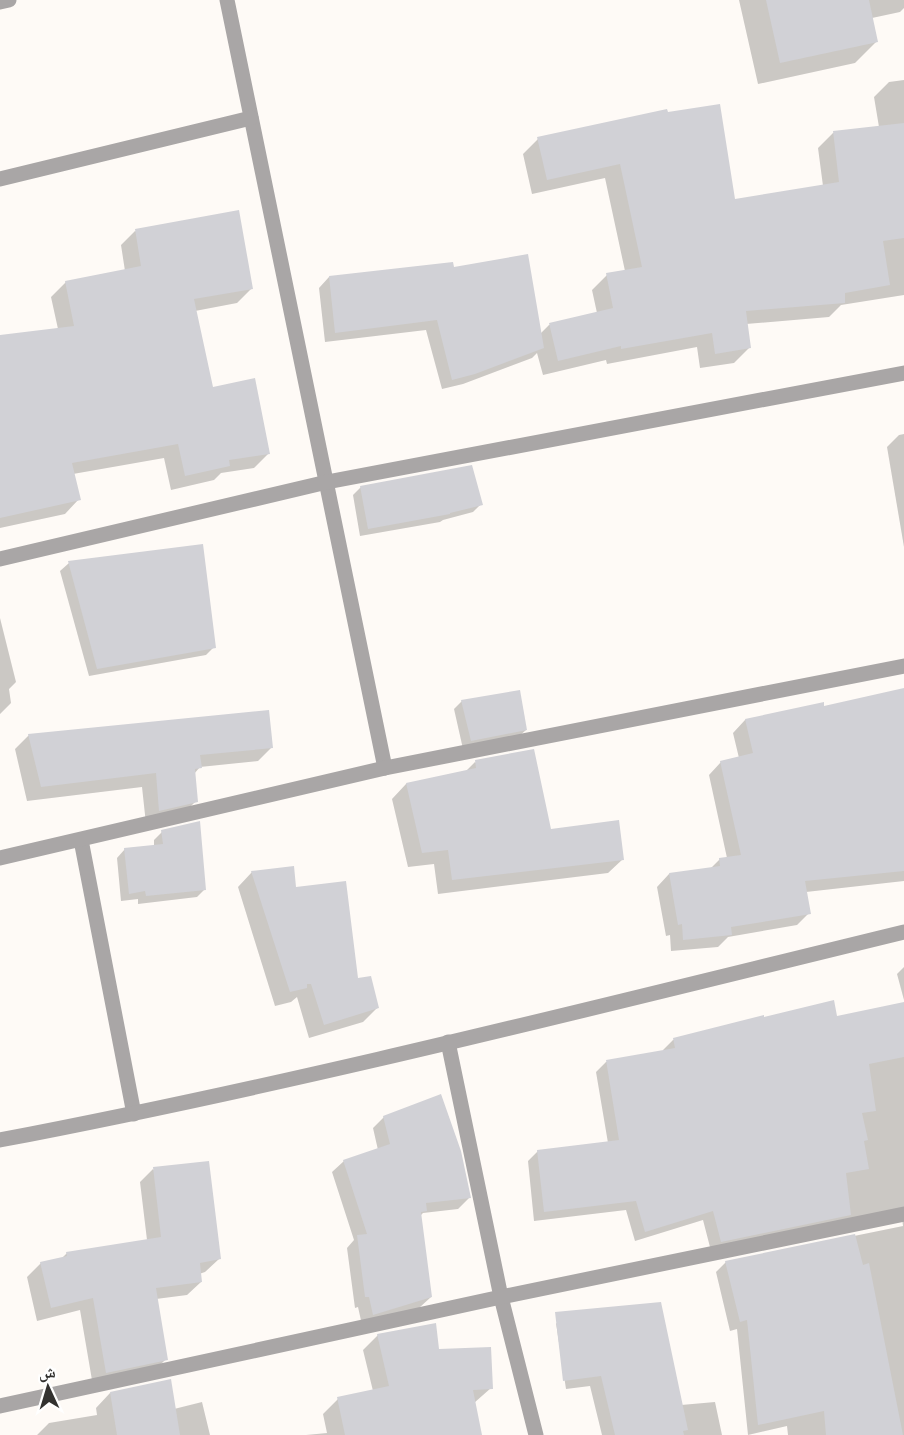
<svg xmlns="http://www.w3.org/2000/svg" width="904" height="1435" font-family="Commissioner,'Noto Naskh Arabic',sans-serif">
  <style>
    .shadow { fill: #0003 }
    .building { fill: #d1d1d6 }
    .lines { fill: none; stroke-linecap: round; stroke-linejoin: round }
    .minor { stroke: #a9a6a6; stroke-width: 15 }
    .tertiary { stroke: #a9a6a6; stroke-width: 15 }
  </style>
  <rect width="100%" height="100%" fill="#fefaf6"/>
  <!-- shadow -->
  <g class="shadow">
    <polygon points="739,0 904,0 904,8 900,12 872,18 877,41 855,63 758,84"/>
    <polygon points="904,80 904,295 841,305 829,317 746,324 750,347 734,363 700,368 697,347 607,364 606,360 543,375 537,353 532,358 463,384 442,389 426,330 325,342 319,288 329,277 453,269 540,334 549,325 597,313 592,290 607,275 625,271 605,178 532,194 523,154 538,139 666,111 734,201 823,186 818,148 833,133 879,127 874,97 889,82"/>
    <polygon points="135,231 252,288 237,303 195,311 212,388 269,453 254,468 221,473 214,480 171,490 164,458 73,474 79,499 65,514 0,528 0,337 58,329 51,297 66,282 125,271 121,245"/>
    <polygon points="904,434 904,547 887,447 899,435"/>
    <polygon points="361,487 481,504 473,512 443,520 440,522 360,536 353,495"/>
    <polygon points="69,563 214,647 206,655 89,676 60,571"/>
    <polygon points="0,618 16,682 9,689 11,703 0,714"/>
    <polygon points="904,690 904,881 806,892 809,913 797,925 728,937 718,947 671,951 670,935 666,936 657,887 669,874 710,869 720,859 727,858 709,775 721,762 739,758 733,733 745,720 823,708"/>
    <polygon points="462,701 526,730 517,738 463,749 454,709"/>
    <polygon points="29,735 272,747 258,761 200,767 194,774 196,801 182,815 146,824 142,787 27,801 15,749"/>
    <polygon points="475,762 550,831 623,859 608,873 438,894 434,864 408,867 392,799 406,784 465,772"/>
    <polygon points="162,832 205,889 197,897 138,904 138,899 121,901 117,858 125,849 154,846 154,840"/>
    <polygon points="252,872 356,980 377,1008 363,1022 309,1038 297,997 291,1002 275,1006 238,887"/>
    <polygon points="904,967 904,1000 897,974"/>
    <polygon points="904,1004 904,1435 788,1435 787,1426 748,1435 737,1329 730,1331 716,1272 726,1262 903,1226 902,1218 711,1251 703,1220 635,1241 626,1210 534,1221 528,1161 538,1151 608,1143 596,1072 606,1062 664,1052 663,1050 673,1040 763,1019 836,1018"/>
    <polygon points="384,1117 469,1198 458,1209 423,1213 420,1216 431,1297 419,1308 362,1325 358,1307 355,1308 347,1248 354,1240 332,1172 344,1161 378,1150 373,1128"/>
    <polygon points="153,1169 219,1259 205,1272 199,1274 201,1282 187,1295 156,1299 166,1359 152,1373 93,1386 80,1310 37,1321 27,1277 41,1263 62,1258 67,1253 147,1240 140,1182"/>
    <polygon points="556,1323 681,1405 715,1402 722,1435 602,1435 590,1386 566,1389"/>
    <polygon points="378,1335 438,1350 491,1388 474,1403 480,1435 306,1435 327,1433 323,1414 338,1399 373,1391 363,1350"/>
    <polygon points="110,1393 174,1409 202,1402 210,1435 37,1435 49,1423 97,1415 96,1408"/>
  </g>
  <!-- building -->
  <g class="building">
    <polygon points="766,0 869,0 878,42 780,63"/>
    <polygon points="720,104 735,199 839,182 833,131 904,123 904,238 883,241 890,285 845,293 845,303 746,311 751,348 715,354 712,333 621,349 621,346 558,361 549,323 613,308 606,273 642,267 620,164 547,180 537,137 667,109 668,112"/>
    <polygon points="239,210 253,289 194,299 213,387 255,378 270,454 229,460 230,466 185,476 178,444 72,463 81,500 0,518 0,335 74,326 65,281 141,266 135,229"/>
    <polygon points="528,254 544,348 475,374 452,380 437,320 335,333 329,276 453,262 454,267"/>
    <polygon points="472,465 483,505 450,513 450,514 368,529 360,486"/>
    <polygon points="203,544 216,648 97,669 68,561"/>
    <polygon points="904,688 904,871 805,881 811,914 731,927 732,935 683,940 682,924 678,925 669,873 720,866 719,858 741,855 720,761 753,753 745,719 824,702 824,706"/>
    <polygon points="520,690 527,730 471,741 461,700"/>
    <polygon points="269,710 273,748 200,755 202,768 195,769 198,802 159,811 156,773 41,787 28,734"/>
    <polygon points="534,749 551,829 619,820 624,860 452,880 448,850 422,853 406,783 476,768 475,760"/>
    <polygon points="200,821 206,890 146,896 145,891 129,894 124,848 163,844 161,830"/>
    <polygon points="294,866 296,887 346,881 358,978 371,976 379,1008 324,1025 311,984 307,984 307,988 290,992 251,871"/>
    <polygon points="834,1000 837,1016 904,1002 904,1057 869,1064 876,1111 862,1113 868,1140 864,1141 869,1169 846,1173 851,1215 721,1242 713,1211 645,1232 636,1201 544,1212 537,1150 619,1140 606,1060 675,1048 673,1038 764,1015 764,1017"/>
    <polygon points="441,1094 461,1151 471,1198 426,1203 427,1211 421,1212 432,1297 373,1315 369,1297 365,1297 357,1235 367,1234 343,1160 390,1144 383,1116"/>
    <polygon points="209,1161 221,1259 200,1263 202,1282 156,1288 168,1360 106,1373 93,1298 51,1308 40,1262 67,1256 66,1252 161,1237 153,1167"/>
    <polygon points="855,1234 863,1265 869,1263 903,1435 826,1435 824,1411 758,1425 747,1320 740,1322 725,1261"/>
    <polygon points="661,1302 688,1430 683,1431 684,1435 615,1435 601,1376 563,1381 555,1312"/>
    <polygon points="436,1323 439,1349 491,1347 493,1389 473,1390 482,1435 345,1435 337,1397 389,1386 377,1334"/>
    <polygon points="171,1379 180,1435 117,1435 110,1392"/>
  </g>
  <g class="lines">
    <!-- minor -->
    <g class="minor">
      <polyline points="227,0 385,768"/>
      <polyline points="0,179 251,118"/>
      <polyline points="0,559 327,482 904,373"/>
      <polyline points="81,840 134,1114"/>
      <polyline points="0,858 385,768 904,666"/>
      <polyline points="448,1042 501,1297 536,1435"/>
      <path d="M0,1140C304,1082 604,1005 904,932"/>
      <polyline points="0,1406 501,1297 904,1214"/>
    </g>
    <!-- tertiary -->
    <polyline class="tertiary" points="0,2 9,0"/>
  </g>
  <!-- north arrow -->
  <g transform="translate(48 1387) rotate(356)" stroke="#ffffff" stroke-width="4.5" paint-order="stroke">
  <path d="M0-4.5L10 22L0 15L-10 22Z" fill="#32312f"/>
  <text y="-9" font-size="16" font-weight="bold" text-anchor="middle" fill="#32312f">ش</text>
  </g>
</svg>
